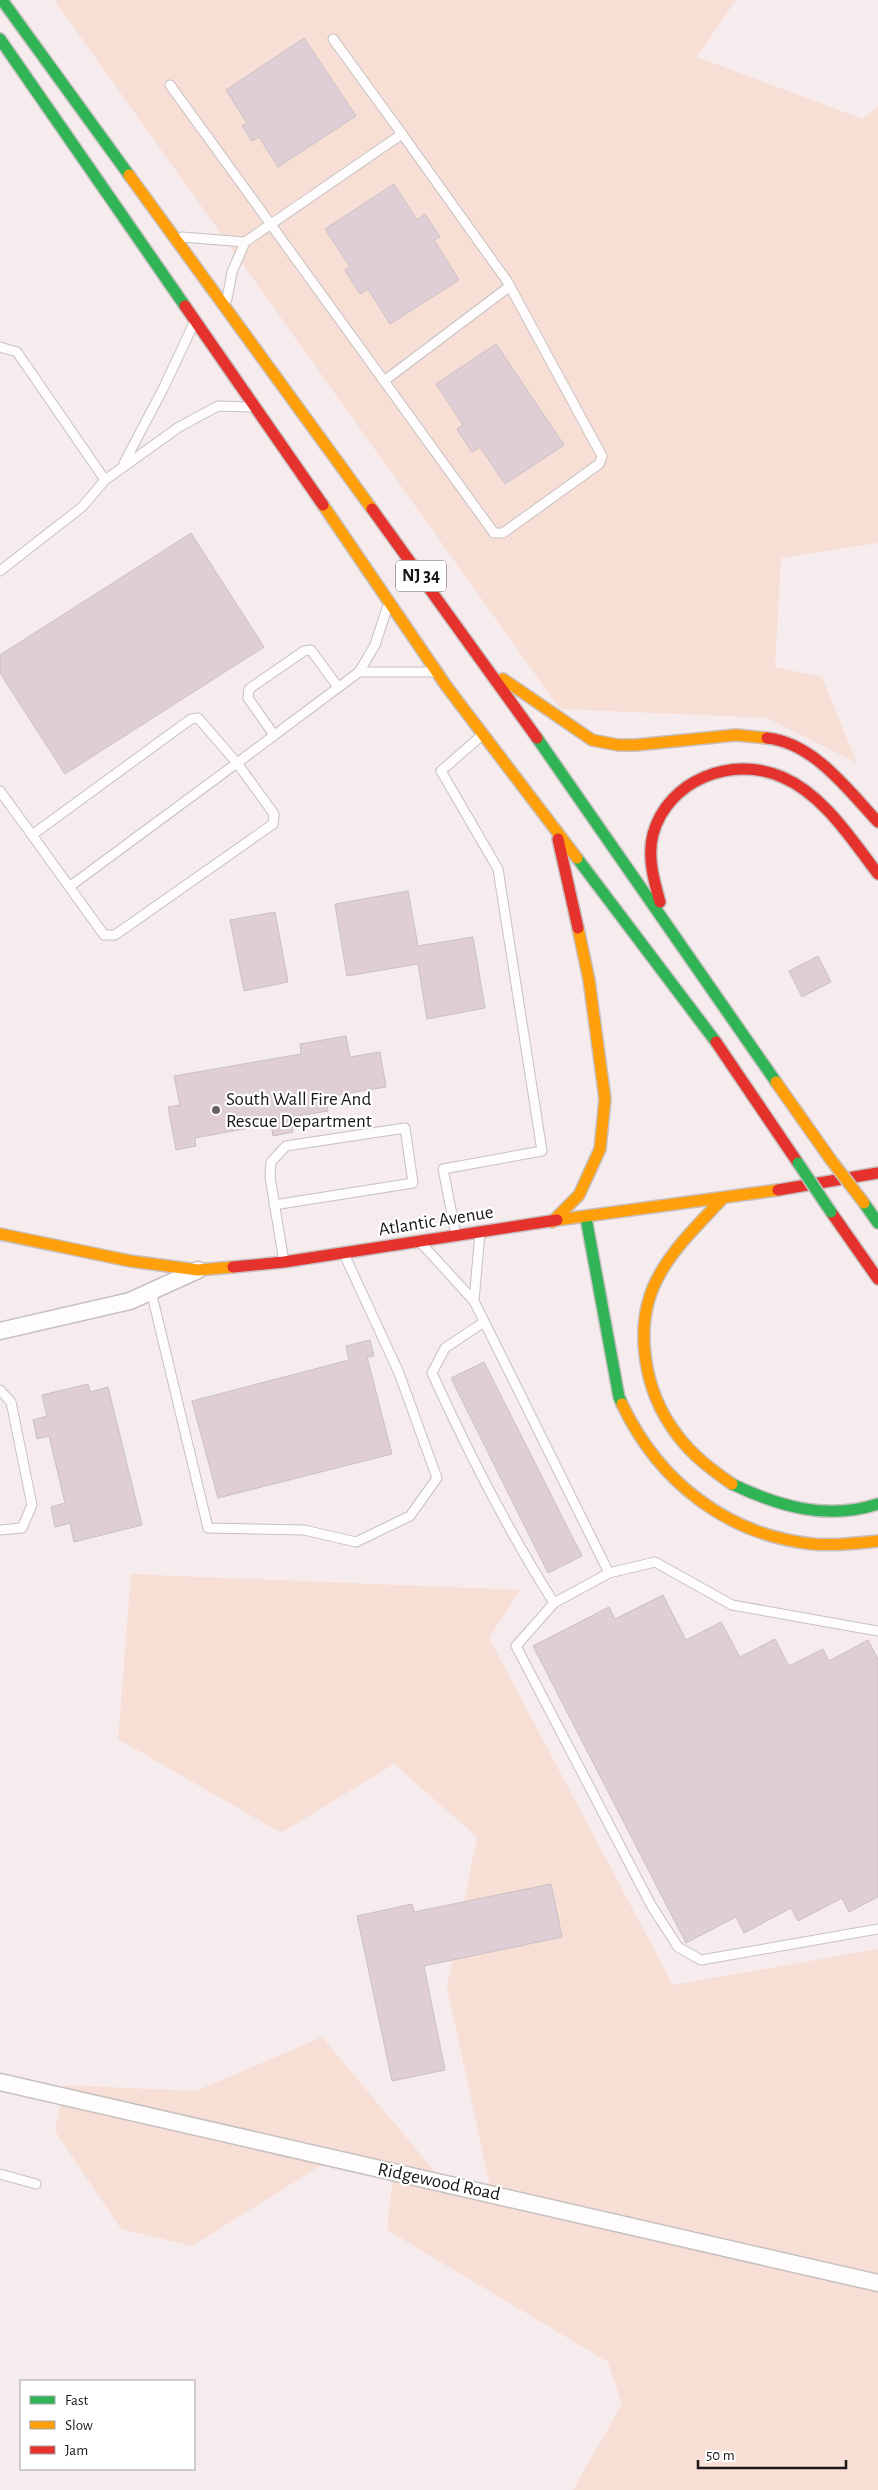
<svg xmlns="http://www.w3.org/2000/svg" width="878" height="2490" font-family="'Alegreya Sans',sans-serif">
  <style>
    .green { fill: #f8dfd6 }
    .building { fill: #e0ced6; stroke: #c8c1c3 }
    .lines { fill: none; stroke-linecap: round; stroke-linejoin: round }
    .lane-casing { stroke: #c7c0c1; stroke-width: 11 }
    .street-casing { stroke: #c7c0c1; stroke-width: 19 }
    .fast-casing { stroke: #c7c0c1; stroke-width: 14 }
    .slow-casing { stroke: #c7c0c1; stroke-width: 14 }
    .jam-casing { stroke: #c7c0c1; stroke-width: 14 }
    .lane { stroke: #fefcfc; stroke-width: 9 }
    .street { stroke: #fefcfc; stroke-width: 16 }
    .fast { stroke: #30b455; stroke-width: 11 }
    .slow { stroke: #ff9f0a; stroke-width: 11 }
    .jam { stroke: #e5322d; stroke-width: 11 }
    .fast-bridge-casing { stroke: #c7c0c1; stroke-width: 14; stroke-linecap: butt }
    .slow-bridge-casing { stroke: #c7c0c1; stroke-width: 14; stroke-linecap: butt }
    .fast-bridge { stroke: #30b455; stroke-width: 11 }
    .slow-bridge { stroke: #ff9f0a; stroke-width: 11 }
    .poi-dot { fill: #686262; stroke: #fff; stroke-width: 2 }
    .labels { text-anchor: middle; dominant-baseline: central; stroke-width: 4.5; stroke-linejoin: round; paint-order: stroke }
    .shield { fill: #fff; stroke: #605d5d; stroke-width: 1 }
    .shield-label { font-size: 18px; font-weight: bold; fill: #1c1717 }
    .poi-label { font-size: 19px; fill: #1c1717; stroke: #fff; text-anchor: start }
    .street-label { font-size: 19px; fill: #1c1717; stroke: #fff }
  </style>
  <rect width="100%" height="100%" fill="#f6ecee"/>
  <!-- green -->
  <g class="green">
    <polygon points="54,0 736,0 697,57 863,119 878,106 878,543 781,558 775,667 822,677 857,763 767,718 560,709"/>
    <polygon points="131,1574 520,1590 489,1638 673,1985 878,1949 878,2490 573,2490 622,2404 608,2362 387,2230 394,2165 341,2153 192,2246 121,2229 55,2131 64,2085 196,2091 322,2037 438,2175 490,2187 447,1987 477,1837 394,1764 281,1833 118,1739"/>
  </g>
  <!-- building -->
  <g class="building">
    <polygon points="304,38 356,116 278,167 259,137 252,141 242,126 247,123 226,90"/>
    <polygon points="394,184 417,220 425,214 440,237 434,240 459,280 390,324 368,289 360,294 345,270 350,267 325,229"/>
    <polygon points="496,344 564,445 505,484 480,447 472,452 457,429 463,425 436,384"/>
    <polygon points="191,533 264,647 65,774 0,673 0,655"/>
    <polygon points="408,891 418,946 473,937 485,1008 427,1019 418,964 347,976 335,904"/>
    <polygon points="275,912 288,982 244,991 230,920"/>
    <polygon points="818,956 831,982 802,997 789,971"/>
    <polygon points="346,1036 350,1057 380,1052 386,1087 326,1097 328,1111 291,1117 293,1132 273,1136 271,1124 195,1138 196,1146 176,1150 168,1107 180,1105 174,1076 301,1054 300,1044"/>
    <polygon points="370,1340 374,1356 367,1357 392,1454 218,1498 192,1401 349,1360 346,1346"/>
    <polygon points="484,1362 582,1556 548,1573 451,1378"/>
    <polygon points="88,1384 90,1392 108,1387 142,1525 74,1542 70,1523 55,1527 51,1507 65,1503 49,1436 37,1439 33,1420 47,1416 42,1395"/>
    <polygon points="663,1595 686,1640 721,1622 740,1657 775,1639 789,1666 823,1649 829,1661 868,1640 878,1659 878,1897 849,1912 842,1898 798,1921 791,1908 744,1933 736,1917 686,1943 533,1646 609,1607 615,1619"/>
    <polygon points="551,1884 562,1937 424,1966 445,2070 392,2081 357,1916 412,1904 414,1912"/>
  </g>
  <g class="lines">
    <defs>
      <g id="lane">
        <polyline points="333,39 402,134"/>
        <polyline points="170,85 494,533 503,533 599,464 602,456 507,281 402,134 245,242"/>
        <polyline points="182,237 245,242 232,272 227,299"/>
        <polyline points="0,347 17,352 105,480 82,507 0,571"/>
        <polyline points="384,381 510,286"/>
        <polyline points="124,463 164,387 193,325"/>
        <polyline points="105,480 179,427 218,406 250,407"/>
        <polyline points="387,608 375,645 359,672 433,672"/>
        <polyline points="274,735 248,698 249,689 304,651 311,650 338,687"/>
        <polyline points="0,791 32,835 191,719 198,718 237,763 359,672"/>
        <polyline points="32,835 104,935 115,935 273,824 274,814 237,763 69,887"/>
        <polyline points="274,1205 413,1183 405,1128 286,1146 271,1162 270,1177 284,1262"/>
        <polyline points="456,1235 443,1169 542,1151 498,869 441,771 481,736"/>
        <polyline points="421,1243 474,1301 480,1233"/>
        <polyline points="151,1291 208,1528 304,1530 356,1542 410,1516 437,1478 399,1373 344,1254"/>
        <polyline points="474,1301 609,1573 554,1603 516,1646 651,1905 678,1947 701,1960 878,1929"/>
        <path d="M484,1322L445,1348L432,1373C468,1452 507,1529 554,1603"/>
        <polyline points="0,1390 11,1402 32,1505 22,1528 0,1530"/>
        <polyline points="609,1573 655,1562 732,1605 878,1631"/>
        <polyline points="0,2174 36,2184"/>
      </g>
      <g id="street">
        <polyline points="0,1331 130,1301 198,1270"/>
        <polyline points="0,2082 878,2283"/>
      </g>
      <g id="fast">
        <polyline points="2,0 129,175"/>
        <polyline points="0,39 185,306"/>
        <polyline points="537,738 776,1082"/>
        <polyline points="577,858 716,1042"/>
        <polyline points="864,1203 878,1223"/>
        <polyline points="586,1218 619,1397 622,1404"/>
        <path d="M732,1484C778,1506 827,1521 878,1504"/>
      </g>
      <g id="slow">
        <polyline points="129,175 372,509"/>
        <polyline points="323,505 447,687 577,858"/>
        <polyline points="503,679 592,740 618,745 636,745 736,735 767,738"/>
        <polyline points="776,1082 831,1160"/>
        <path d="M722,1199C701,1222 677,1244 661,1272C631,1322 643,1391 678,1436C693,1456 712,1470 732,1484"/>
        <polyline points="557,1220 778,1190"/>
        <polyline points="552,1222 579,1195 600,1149 605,1099 589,980 578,928"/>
        <polyline points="0,1234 130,1261 198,1270 233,1267"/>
        <path d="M622,1404C659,1482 727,1535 813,1544C835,1546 857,1543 878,1541"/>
      </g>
      <g id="jam">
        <polyline points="185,306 323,505"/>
        <polyline points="372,509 537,738"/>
        <path d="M767,738C814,743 848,790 878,822"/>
        <polyline points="558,839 578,928"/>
        <path d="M660,902C654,881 647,857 653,834C668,780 732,755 782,777C823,794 852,840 878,874"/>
        <polyline points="716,1042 798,1163"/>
        <polyline points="778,1190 878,1173"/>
        <polyline points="831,1212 878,1279"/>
        <polyline points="233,1267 284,1262 557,1220"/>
      </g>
    </defs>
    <!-- lane casing -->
    <use href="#lane" class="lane-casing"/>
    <!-- street casing -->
    <use href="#street" class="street-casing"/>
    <!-- fast casing -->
    <use href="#fast" class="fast-casing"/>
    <!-- slow casing -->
    <use href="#slow" class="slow-casing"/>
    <!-- jam casing -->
    <use href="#jam" class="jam-casing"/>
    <!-- lane -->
    <use href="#lane" class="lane"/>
    <!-- street -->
    <use href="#street" class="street"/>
    <!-- fast -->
    <use href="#fast" class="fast"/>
    <!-- slow -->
    <use href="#slow" class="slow"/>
    <!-- jam -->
    <use href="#jam" class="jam"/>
    <defs>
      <polyline id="fast-bridge" points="798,1163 831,1212"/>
      <polyline id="slow-bridge" points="831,1160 864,1203"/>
    </defs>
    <!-- fast-bridge casing -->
    <use href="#fast-bridge" class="fast-bridge-casing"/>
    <!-- slow-bridge casing -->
    <use href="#slow-bridge" class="slow-bridge-casing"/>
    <!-- fast-bridge -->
    <use href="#fast-bridge" class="fast-bridge"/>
    <!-- slow-bridge -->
    <use href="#slow-bridge" class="slow-bridge"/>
  </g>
  <!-- markers -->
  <circle class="poi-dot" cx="216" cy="1110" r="5"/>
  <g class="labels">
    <!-- shield labels -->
    <rect class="shield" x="396" y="560.5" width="50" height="31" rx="4"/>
    <g class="shield-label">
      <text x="421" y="576">NJ 34</text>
    </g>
    <!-- poi labels -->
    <g class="poi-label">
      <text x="226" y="1099">South Wall Fire And<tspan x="226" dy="22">Rescue Department</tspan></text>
    </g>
    <!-- street labels -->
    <g class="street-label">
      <text transform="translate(436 1221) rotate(-9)">Atlantic Avenue</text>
      <text transform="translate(439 2182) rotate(12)">Ridgewood Road</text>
    </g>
  </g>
  <!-- legend -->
  <rect x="20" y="2380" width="175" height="90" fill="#ffffff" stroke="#a4a2a2"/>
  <rect x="30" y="2396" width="25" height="8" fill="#30b455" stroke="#a4a2a2"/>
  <text x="65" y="2405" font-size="15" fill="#1c1717">Fast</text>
  <rect x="30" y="2421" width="25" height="8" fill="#ff9f0a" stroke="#a4a2a2"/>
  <text x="65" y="2430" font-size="15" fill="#1c1717">Slow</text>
  <rect x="30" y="2446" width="25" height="8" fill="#e5322d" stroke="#a4a2a2"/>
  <text x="65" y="2455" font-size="15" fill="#1c1717">Jam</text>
  <!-- scale -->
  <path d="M698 2460v8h148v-8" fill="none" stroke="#1c1717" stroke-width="2.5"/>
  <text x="706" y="2460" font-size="15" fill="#1c1717" stroke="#ffffff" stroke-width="4" paint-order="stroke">50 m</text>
</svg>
